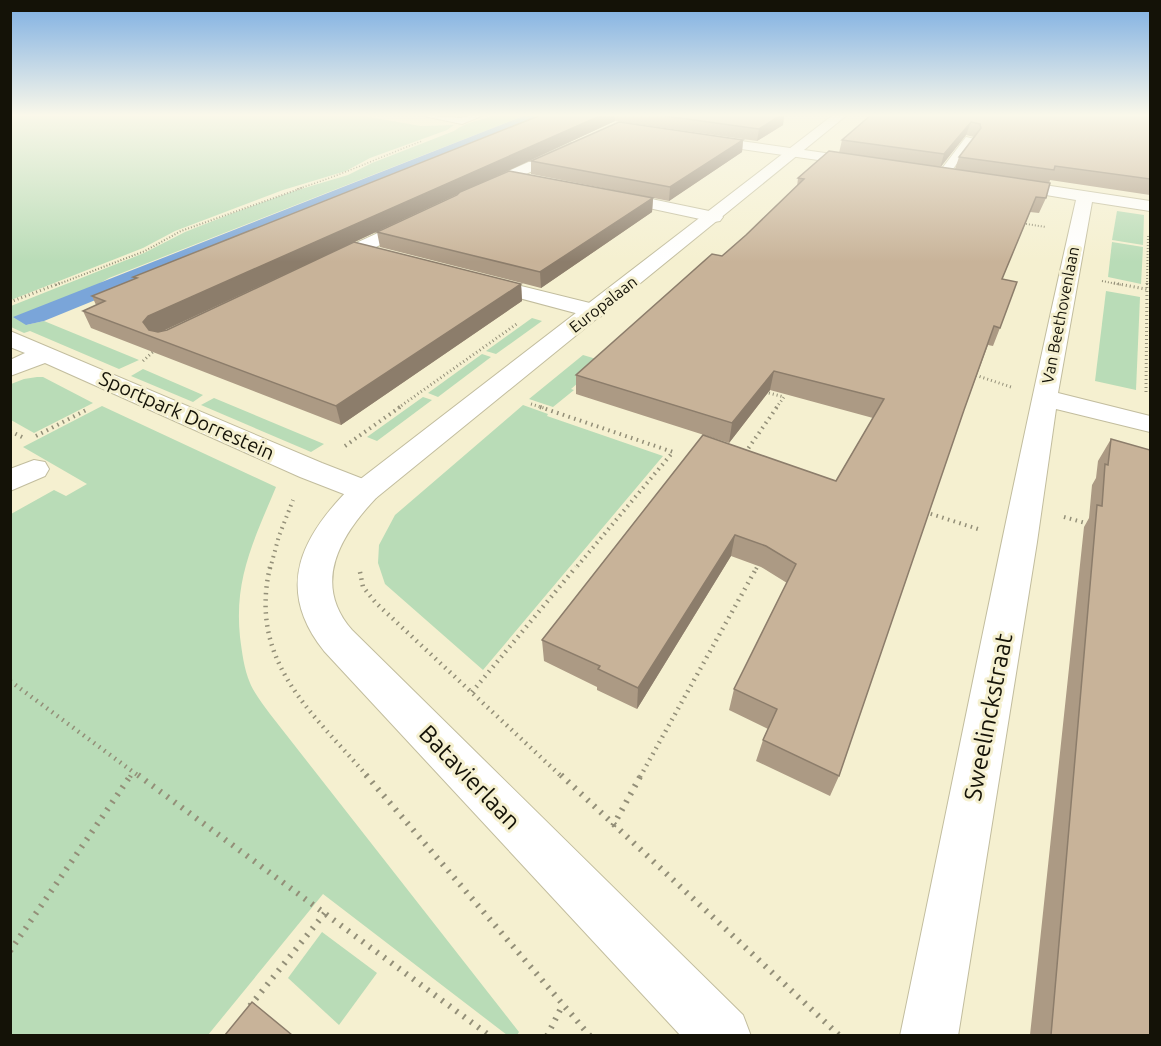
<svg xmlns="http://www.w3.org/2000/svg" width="1161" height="1046" font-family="Ubuntu,sans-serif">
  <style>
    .green { fill: #b9dcb7 }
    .water { fill: #7aa5d9 }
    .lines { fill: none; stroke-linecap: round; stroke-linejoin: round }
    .service-casing { stroke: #c2bd9e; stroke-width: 2 }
    .minor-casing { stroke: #c2bd9e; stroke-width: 2 }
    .tertiary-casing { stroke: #c2bd9e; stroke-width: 2 }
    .path-far5 { stroke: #938f78; stroke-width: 1.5; stroke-dasharray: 1 2; stroke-linecap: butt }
    .path-far4 { stroke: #938f78; stroke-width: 2; stroke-dasharray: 1 2; stroke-linecap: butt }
    .path-far3 { stroke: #938f78; stroke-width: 3; stroke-dasharray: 1 3; stroke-linecap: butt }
    .path-far2 { stroke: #938f78; stroke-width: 4; stroke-dasharray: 1.5 4.5; stroke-linecap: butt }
    .path-far1 { stroke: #938f78; stroke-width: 4.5; stroke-dasharray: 1.5 5; stroke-linecap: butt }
    .path { stroke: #938f78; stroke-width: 6; stroke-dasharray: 2 7; stroke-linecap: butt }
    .service { fill: #fff; fill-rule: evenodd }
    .minor { fill: #fff; fill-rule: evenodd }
    .tertiary { fill: #fff; fill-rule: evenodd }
    .wall { fill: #ac9a84; fill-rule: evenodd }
    .shaded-wall { fill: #8c7d6b }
    .building { fill: #c8b399; stroke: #8c7d6b; stroke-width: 1.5 }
    .labels { text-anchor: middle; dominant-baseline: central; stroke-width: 6; stroke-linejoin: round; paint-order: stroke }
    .far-street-label { font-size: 16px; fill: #141207; stroke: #f5f0d0 }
    .street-label { font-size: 20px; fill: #141207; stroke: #f5f0d0 }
    .near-street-label { font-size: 24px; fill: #141207; stroke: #f5f0d0 }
  </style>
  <rect width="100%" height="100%" fill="#f5f0d0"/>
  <!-- green -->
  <g class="green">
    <polygon points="11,115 358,115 421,126 454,125 447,130 370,158 346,171 283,190 175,231 143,248 11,300"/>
    <path d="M495,115H526L109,278L26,325L44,321L139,360L119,369L30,331L24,333L11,327V306L144,253L185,232L228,215L291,192L348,175L372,163L454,131C465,122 482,120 495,115Z"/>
    <polygon points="1117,211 1144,215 1143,245 1112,240"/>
    <polygon points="1112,242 1143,247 1141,284 1108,277"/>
    <polygon points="1106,291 1140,297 1136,390 1095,381"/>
    <polygon points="532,318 542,321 496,354 486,351"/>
    <polygon points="482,354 491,357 438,397 428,393"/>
    <polygon points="583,355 603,361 571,389 574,390 553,407 529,399"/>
    <polygon points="143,369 203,395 193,402 131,376"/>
    <polygon points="37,377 43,377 93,403 34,433 11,420 11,384 24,379"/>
    <polygon points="423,397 432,400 377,441 367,437"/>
    <polygon points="214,398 324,444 311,452 201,405"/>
    <polygon points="523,405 548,414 547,416 663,456 483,670 385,584 378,563 379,545 395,515"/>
    <path d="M102,406L276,487C254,540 234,578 240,637C242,652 244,669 250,683C254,693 263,704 270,714L519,1032L517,1035H507L323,894L208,1035H11V514L54,490L66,496L87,484L23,447Z"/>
    <polygon points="322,932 377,973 339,1025 288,978"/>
  </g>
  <!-- water -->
  <polygon class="water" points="526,115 549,115 44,321 26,325 13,317"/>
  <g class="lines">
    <defs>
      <g id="service">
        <polygon points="419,115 461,118 471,115 484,115 462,124"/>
        <polygon points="966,137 975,139 947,177 939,177 937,175"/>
      </g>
      <g id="minor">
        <polygon points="698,135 867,159 874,163 867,167 693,142 691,139 693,136"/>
        <path d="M571,143L576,144L578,147L576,150L524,175L548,180L550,183L548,186C537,189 508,185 500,177L502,174Z"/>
        <path d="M1004,179L1150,201V211L1092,202L1058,393L1150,416V432L1056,409L1037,542L958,1036H900C958,757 1013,477 1076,200L998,187L996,184L998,181Z"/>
        <polygon points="608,190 714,212 720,213 723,217 720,221 714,222 602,198 600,195 602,192"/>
        <polygon points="417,215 423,216 426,220 423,224 333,268 319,268 316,264 319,260"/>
        <polygon points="477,275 602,306 605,311 602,316 594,318 470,285 467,281 470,277"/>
        <polygon points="10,331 322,463 376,484 381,491 376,498 365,501 354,498 300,477 45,363 10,376 10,360 25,353 10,347"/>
        <polygon points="34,460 45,462 49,469 45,476 10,491 10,469"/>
      </g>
      <path id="tertiary" d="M833,115H847L376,498C341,535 311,583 352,630L743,1015L751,1036H681L324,651C273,587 303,534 354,484Z"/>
    </defs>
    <!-- service casing -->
    <use href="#service" class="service-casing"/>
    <!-- minor casing -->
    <use href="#minor" class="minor-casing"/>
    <!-- tertiary casing -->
    <use href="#tertiary" class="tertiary-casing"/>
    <!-- path-far5 -->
    <path class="path-far5" d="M297,189C340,176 380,157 422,141"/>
    <!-- path-far4 -->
    <g class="path-far4">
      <polyline points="1020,223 1046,227"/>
      <polyline points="1102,281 1122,285"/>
      <polyline points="56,285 145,251 181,231 302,188"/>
      <polyline points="1147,285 1148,235"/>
    </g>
    <!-- path-far3 -->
    <g class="path-far3">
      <polyline points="1114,283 1150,290"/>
      <polyline points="10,302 60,283"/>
      <polyline points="143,361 155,350"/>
      <polyline points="972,374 1011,387"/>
      <polyline points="765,392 784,397 776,408"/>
      <polyline points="1146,392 1147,283"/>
      <polyline points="531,404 544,408"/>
      <polyline points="398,408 518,323"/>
    </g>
    <!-- path-far2 -->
    <g class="path-far2">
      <polyline points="540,407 673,452 575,569"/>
      <polyline points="10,431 24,438"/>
      <polyline points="36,436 88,409"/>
      <polyline points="345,446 400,407"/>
      <polyline points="745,453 777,407"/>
      <polyline points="925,512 981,530"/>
      <polyline points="1064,517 1089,524"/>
      <polyline points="270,569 279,536 293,500"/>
      <polyline points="756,569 760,562"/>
    </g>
    <!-- path-far1 -->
    <g class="path-far1">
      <path d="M270,567C248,662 312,712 368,777"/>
      <polyline points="360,572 363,587 376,603 562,777"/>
      <polyline points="10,681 140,777"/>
      <polyline points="472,692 576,567"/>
      <polyline points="130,777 133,772"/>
      <polyline points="640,777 757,567"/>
    </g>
    <!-- path -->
    <g class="path">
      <polyline points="138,775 490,1036"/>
      <polyline points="366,775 590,1036"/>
      <polyline points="561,775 840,1036"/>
      <polyline points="613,826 641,775"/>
      <polyline points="10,951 131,775"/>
      <polyline points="250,1006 325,913"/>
      <polyline points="547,1036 563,1004"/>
    </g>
    <!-- service -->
    <use href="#service" class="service"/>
    <!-- minor -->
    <use href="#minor" class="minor"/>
    <!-- tertiary -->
    <use href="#tertiary" class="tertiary"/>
  </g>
  <!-- wall -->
  <g class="wall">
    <polygon points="541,115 784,115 783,125 757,141 615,121 484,182 653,198 652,212 541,288 380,247 377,232 457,195 458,194 163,331 521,284 522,301 341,425 91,328 83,311 96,305 92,296 134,279 133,277"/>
    <path d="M871,115H1150V195L1050,180L1046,198L1039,213L1030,212L1002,279L1000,328L993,346L988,345L964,410L839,776L830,796L756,761L763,740L768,729L729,710L734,689L787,583L761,567L731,556L637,709L597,690V687L544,661L542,640L703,435L836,481L873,418L770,390L729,443L576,394V375L722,256L746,235L797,187L798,178L839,153L842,140ZM966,135L974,137L959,157L955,169L940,167Z"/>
    <polygon points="743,140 742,152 669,201 531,174 531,161"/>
    <polygon points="1111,439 1150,1035 1030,1035 1084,527 1089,518 1092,485 1096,478 1098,461"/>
  </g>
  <!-- shaded-wall -->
  <g class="shaded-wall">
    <polygon points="602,115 615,115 615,121 156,334 153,337 143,322 148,316"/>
    <polygon points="781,115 784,115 783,125 757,141 759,129"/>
    <polygon points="971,122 966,135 940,168 944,154"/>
    <polygon points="743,140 742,152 669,201 670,187"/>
    <polygon points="653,198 652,212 541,288 540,272"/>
    <polygon points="521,284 522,301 341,425 336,406"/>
    <polygon points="774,371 770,390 729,443 732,423"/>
    <polygon points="735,535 731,556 637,709 638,688"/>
  </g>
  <!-- building -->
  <g class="building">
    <polygon points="541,115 602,115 148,316 143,322 149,330 158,332 167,330 354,242 521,284 336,406 83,311 105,301 92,296 137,278 133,277"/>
    <polygon points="658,115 781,115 759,129"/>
    <polygon points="871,115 1150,115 1150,179 1055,166 1054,170 959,157 981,128 980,124 971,122 944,154 842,140"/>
    <polygon points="619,122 743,140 670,187 531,161"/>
    <polygon points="829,151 1050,183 1046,198 1036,197 1002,279 1017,282 1000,328 994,326 964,410 839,776 763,740 777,709 734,689 796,564 766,546 735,535 638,688 598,669 600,666 542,640 703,435 836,481 884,399 774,371 732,423 576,375 712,254 722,256 746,235 804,179 798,178"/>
    <polygon points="509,171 653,198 540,272 377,232 457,195 460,192"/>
    <polygon points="1111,439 1150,450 1150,1035 1051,1035 1097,505 1102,506 1105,464 1108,465"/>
    <polygon points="252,1002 292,1035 225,1035"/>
  </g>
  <!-- sky -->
  <linearGradient id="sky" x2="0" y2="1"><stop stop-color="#7caee2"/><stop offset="0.44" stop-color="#faf8ea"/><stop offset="1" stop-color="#faf8ea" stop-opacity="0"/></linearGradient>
  <rect width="1161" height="262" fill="url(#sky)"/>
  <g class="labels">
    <!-- far-street labels -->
    <g class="far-street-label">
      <text transform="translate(603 304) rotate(-38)">Europalaan</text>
      <text transform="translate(1060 315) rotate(-79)">Van Beethovenlaan</text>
    </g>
    <!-- street labels -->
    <g class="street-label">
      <text transform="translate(187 415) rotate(24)">Sportpark Dorrestein</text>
    </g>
    <!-- near-street labels -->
    <g class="near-street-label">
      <text transform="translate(988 717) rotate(-79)">Sweelinckstraat</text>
      <text transform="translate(470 777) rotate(46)">Batavierlaan</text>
    </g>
  </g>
  <!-- border -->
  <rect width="1161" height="1046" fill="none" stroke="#141207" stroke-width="24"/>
</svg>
